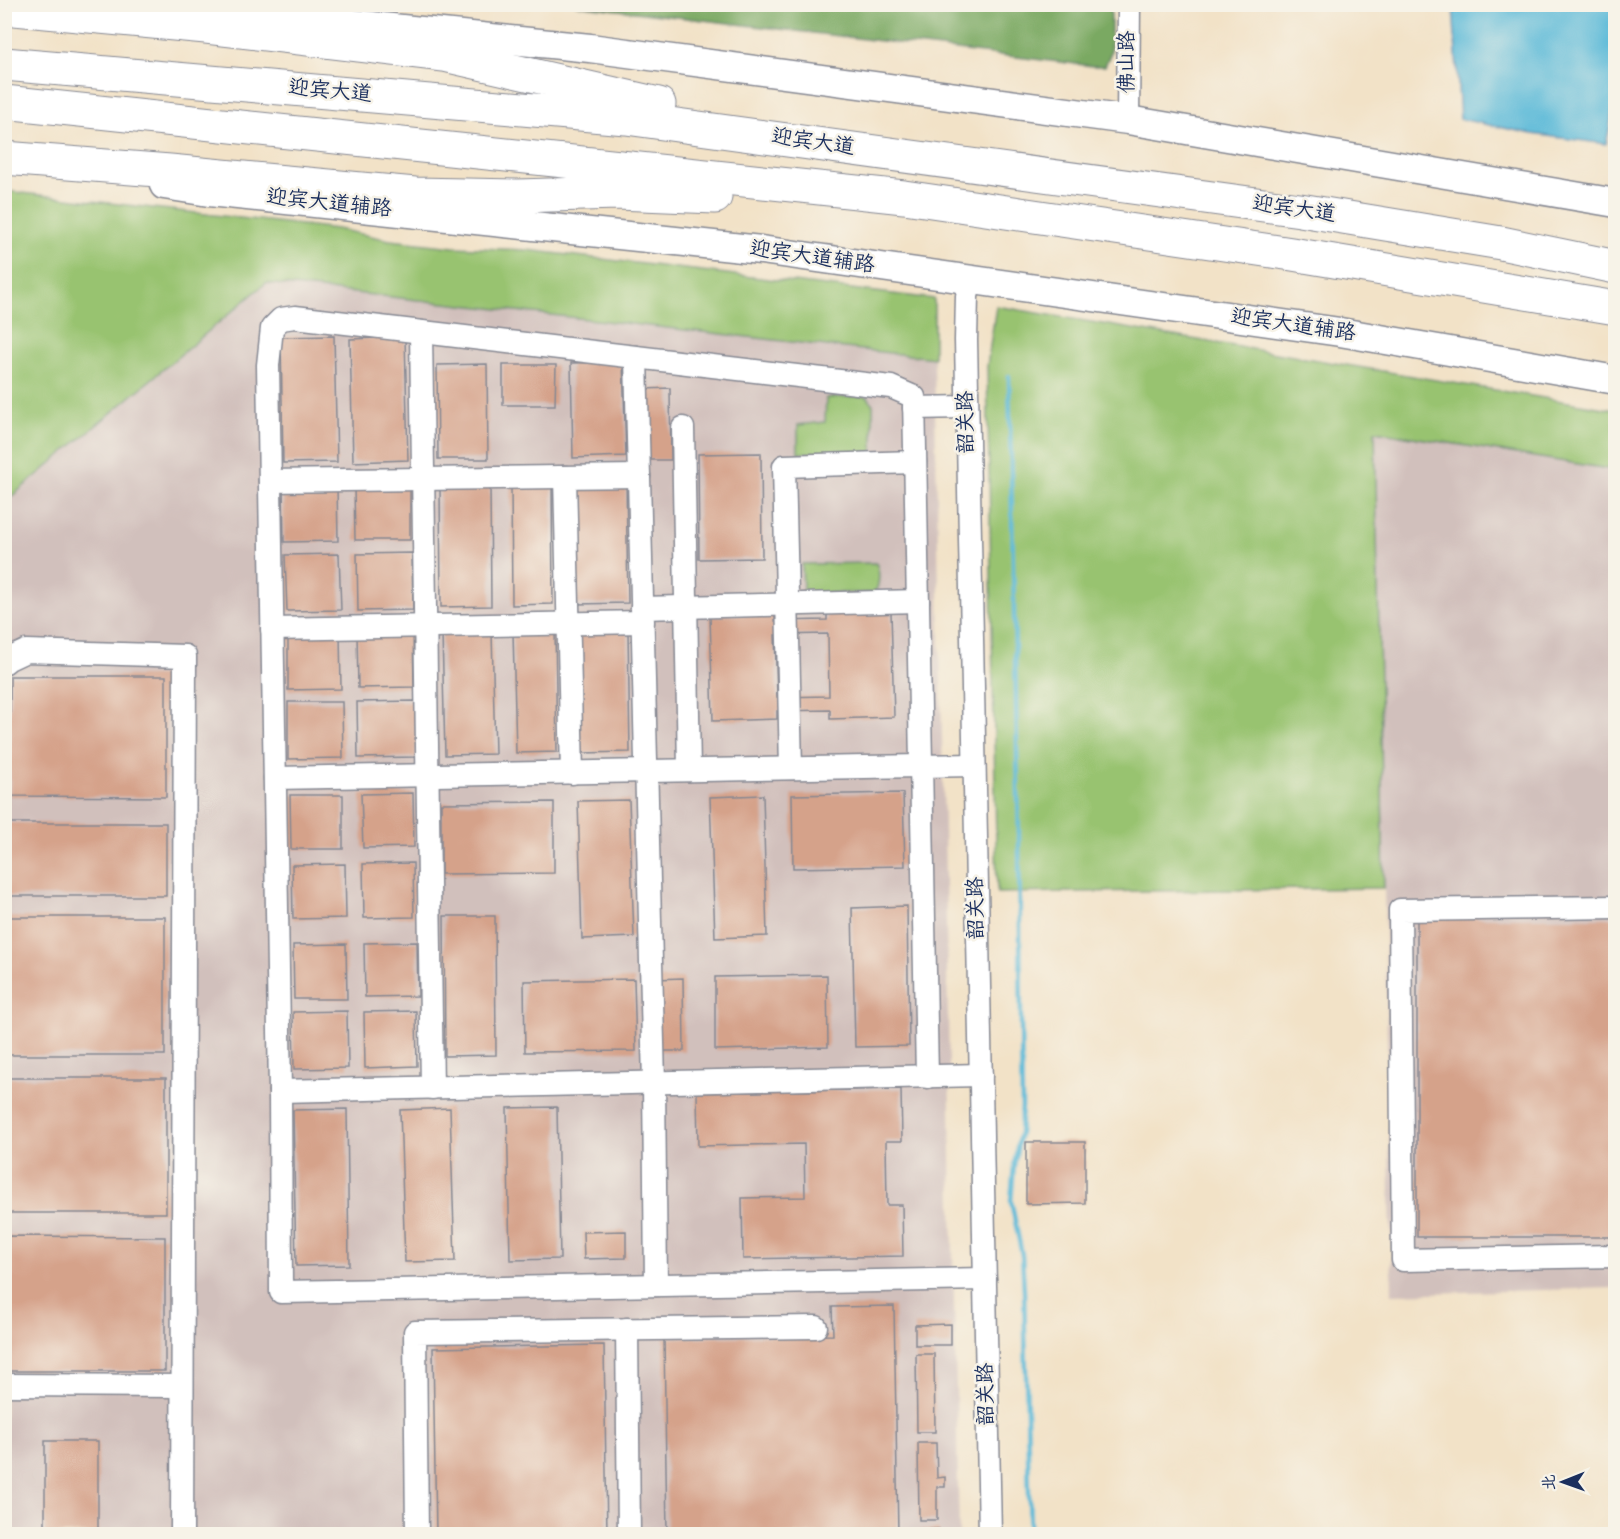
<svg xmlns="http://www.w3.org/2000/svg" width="1620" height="1539" font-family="'Indie Flower','LXGW WenKai TC',sans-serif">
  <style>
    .industrial { fill: #d1c0bc }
    .green { fill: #98c370; stroke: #5a7967; stroke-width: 1.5 }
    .forest { fill: #7aa962; stroke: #4a6c60; stroke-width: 1.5 }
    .water { fill: #5ab9d8; stroke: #3a749b; stroke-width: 1.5 }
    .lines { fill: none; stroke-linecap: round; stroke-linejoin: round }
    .stream { stroke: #5ab9d8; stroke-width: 4.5 }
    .building { fill: #d5a28a; fill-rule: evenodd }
    .minor-casing { stroke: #868892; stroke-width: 25 }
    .major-casing { stroke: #868892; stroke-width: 31 }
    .highway-casing { stroke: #868892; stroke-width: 35 }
    .minor { stroke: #fff; stroke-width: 22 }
    .major { stroke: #fff; stroke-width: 28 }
    .highway { stroke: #fff; stroke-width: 33 }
    .labels { text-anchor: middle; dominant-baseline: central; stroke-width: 5; stroke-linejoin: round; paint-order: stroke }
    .street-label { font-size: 21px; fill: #1b2f5e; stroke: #f7f3e8 }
  </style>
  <rect width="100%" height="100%" fill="#f7f3e8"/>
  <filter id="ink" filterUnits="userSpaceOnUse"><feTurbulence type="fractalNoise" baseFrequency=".0167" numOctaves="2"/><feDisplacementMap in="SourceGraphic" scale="12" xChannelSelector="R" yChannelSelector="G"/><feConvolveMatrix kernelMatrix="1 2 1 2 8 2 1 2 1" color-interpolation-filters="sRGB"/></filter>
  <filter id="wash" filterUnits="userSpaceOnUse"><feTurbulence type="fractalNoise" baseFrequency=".008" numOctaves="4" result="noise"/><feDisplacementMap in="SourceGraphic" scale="24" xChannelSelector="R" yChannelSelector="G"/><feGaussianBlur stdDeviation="1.35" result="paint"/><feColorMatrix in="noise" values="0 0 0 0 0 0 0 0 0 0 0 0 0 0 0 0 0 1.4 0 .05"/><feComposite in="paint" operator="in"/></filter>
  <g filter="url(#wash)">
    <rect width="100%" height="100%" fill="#f2e2c7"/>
    <!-- industrial -->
    <g class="industrial">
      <polygon points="266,283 934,358 959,1534 5,1534 4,502"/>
      <polygon points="1375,430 1615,470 1615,1288 1392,1294"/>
    </g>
    <!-- green -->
    <g class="green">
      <polygon points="5,191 337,229 390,240 454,247 527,250 934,299 934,358 266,283 5,502"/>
      <polygon points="996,306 1615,410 1615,470 1375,431 1384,888 997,893 987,366"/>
      <polygon points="862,396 868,397 873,405 873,450 871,452 798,453 798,425 825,422 826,398"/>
      <path d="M876,563C880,571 880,586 874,593H806L803,591L802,564Z"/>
    </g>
    <!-- forest -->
    <polygon class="forest" points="575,5 1111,5 1111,52 1105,66 1093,66"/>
    <!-- water -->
    <path class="water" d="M1453,5H1615C1616,51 1618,99 1606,144L1532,134L1460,119Z"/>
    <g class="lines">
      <!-- stream -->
      <polyline class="stream" points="1009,376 1019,838 1022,1107 1020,1133 1014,1165 1011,1201 1022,1255 1024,1291 1030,1534"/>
    </g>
    <g id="blocks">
      <!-- building -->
      <g class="building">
        <polygon points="334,336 337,462 283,463 281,337"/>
        <polygon points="405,337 408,460 353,462 350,339"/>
        <polygon points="623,362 626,456 573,458 571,363"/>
        <polygon points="487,364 488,459 438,459 437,365"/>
        <polygon points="503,365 556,365 555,405 503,405"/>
        <polygon points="670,388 671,460 645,460 644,389"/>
        <polygon points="761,453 762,558 699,559 698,454"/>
        <polygon points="575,482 626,482 628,603 577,604"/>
        <polygon points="552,483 553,604 512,605 511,484"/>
        <polygon points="490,484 491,606 441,607 440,485"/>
        <polygon points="337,485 338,541 284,542 283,486"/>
        <polygon points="354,485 410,485 410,540 355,540"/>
        <polygon points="412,553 413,610 358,611 357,554"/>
        <polygon points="339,554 341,610 287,611 285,555"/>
        <path d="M891,612L894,717L830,719V710L777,711V719L713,721L710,616L775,614V621L827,620V614ZM828,634L829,696L777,697L775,635Z"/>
        <polygon points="628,630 630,752 580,753 578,631"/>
        <polygon points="413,631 414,687 358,688 357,632"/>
        <polygon points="555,631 557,752 516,753 513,632"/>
        <polygon points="492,632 495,754 445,755 442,633"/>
        <polygon points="288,633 340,633 341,689 288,690"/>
        <polygon points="10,676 166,676 166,797 10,796"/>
        <polygon points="415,701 416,757 358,758 357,702"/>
        <polygon points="288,702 342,702 343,758 288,759"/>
        <polygon points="413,793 414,847 363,848 361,794"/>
        <polygon points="903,793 905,866 793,868 792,795"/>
        <polygon points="290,795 343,795 343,849 291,849"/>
        <polygon points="763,795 767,936 715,938 710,797"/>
        <polygon points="629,800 634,937 582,939 578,801"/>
        <polygon points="554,802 554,873 441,874 441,803"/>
        <rect x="8" y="823" width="158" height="73"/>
        <polygon points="413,863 414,917 364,918 363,864"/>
        <polygon points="345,864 346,918 293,919 292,865"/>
        <polygon points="907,906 909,1046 855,1047 852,908"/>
        <polygon points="444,916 495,916 496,1055 445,1056"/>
        <rect x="4" y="917" width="161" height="138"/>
        <rect x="1417" y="918" width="199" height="319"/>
        <polygon points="417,942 418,996 365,997 364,943"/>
        <polygon points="346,944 347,999 294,999 293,945"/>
        <polygon points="827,975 828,1047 715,1050 715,977"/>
        <polygon points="683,978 684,1051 657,1051 656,979"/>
        <polygon points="634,979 636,1051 525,1052 524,981"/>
        <polygon points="347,1011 348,1068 294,1069 293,1012"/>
        <polygon points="416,1011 417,1066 365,1068 364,1012"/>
        <rect x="4" y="1078" width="162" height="135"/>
        <polygon points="901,1089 902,1141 886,1141 887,1205 902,1205 903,1256 743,1259 742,1198 805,1197 804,1144 698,1146 697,1093"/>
        <polygon points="557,1107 560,1259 510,1260 507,1108"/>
        <polygon points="450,1108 455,1261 405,1262 400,1110"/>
        <polygon points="347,1109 349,1265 296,1266 293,1110"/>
        <polygon points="1026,1142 1085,1142 1085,1203 1026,1204"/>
        <polygon points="626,1231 626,1258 584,1259 583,1232"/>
        <polygon points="4,1236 165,1237 165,1371 4,1371"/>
        <polygon points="894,1306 898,1534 667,1534 664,1338 833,1335 832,1307"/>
        <polygon points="951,1324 951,1345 915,1345 915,1325"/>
        <polygon points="604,1345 607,1534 436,1534 433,1348"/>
        <polygon points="916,1354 934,1354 935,1432 917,1432"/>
        <rect x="45" y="1441" width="53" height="93"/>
        <polygon points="918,1443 936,1443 937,1478 945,1477 945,1487 937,1487 937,1520 919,1520"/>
        <polygon points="939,1529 939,1534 920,1534 920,1530"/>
      </g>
    </g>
  </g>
  <g filter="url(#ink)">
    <use href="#blocks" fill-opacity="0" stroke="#868892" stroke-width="1.5"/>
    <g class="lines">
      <defs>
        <g id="minor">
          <polyline points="1128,120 1129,4"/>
          <polyline points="971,281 967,296 966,340 990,1534"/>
          <polyline points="421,332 432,1088"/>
          <polyline points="636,357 654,1083 656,1285"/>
          <polyline points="914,408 967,407"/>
          <polyline points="683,428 689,770"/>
          <polyline points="565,477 572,773"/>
          <polyline points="270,481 639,476"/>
          <polyline points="642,608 918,601"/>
          <polyline points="272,629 643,622"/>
          <polyline points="4,663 9,659 26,651 185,656 182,1534"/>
          <polyline points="791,768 784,466 915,462"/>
          <polyline points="275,778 974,765"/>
          <polyline points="1616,907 1400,910 1403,1260 1616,1256"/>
          <polyline points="927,1077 914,397 891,387 295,317 281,319 272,328 268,365 280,1091 281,1292 985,1279"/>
          <polyline points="280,1091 981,1075"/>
          <polyline points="627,1329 629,1534"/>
          <polyline points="4,1385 182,1386"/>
          <polyline points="417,1534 415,1332 816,1327"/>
        </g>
        <g id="major">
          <polyline points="188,10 293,18 590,48 1128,120 1616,203"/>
          <polyline points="164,185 209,192 761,250 1340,332 1616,380"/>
        </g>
        <g id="highway">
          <polyline points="4,8 206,27 444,55 659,104"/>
          <polyline points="4,64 626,118 1300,210 1501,243 1616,267"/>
          <polyline points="4,102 904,197 1292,254 1616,308"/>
          <polyline points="4,158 170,171 415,194 518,196 617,193 715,197"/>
        </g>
      </defs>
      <!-- minor casing -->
      <use href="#minor" class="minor-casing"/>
      <!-- major casing -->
      <use href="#major" class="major-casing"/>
      <!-- highway casing -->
      <use href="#highway" class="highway-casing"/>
      <!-- minor -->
      <use href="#minor" class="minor"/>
      <!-- major -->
      <use href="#major" class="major"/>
      <!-- highway -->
      <use href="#highway" class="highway"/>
    </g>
  </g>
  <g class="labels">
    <!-- street labels -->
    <g class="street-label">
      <text transform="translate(1128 62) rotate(-90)">佛山路</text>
      <text transform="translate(330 92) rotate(5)">迎宾大道</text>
      <text transform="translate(813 143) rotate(8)">迎宾大道</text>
      <text transform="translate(329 204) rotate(6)">迎宾大道辅路</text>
      <text transform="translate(1294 210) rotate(8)">迎宾大道</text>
      <text transform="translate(812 258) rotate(8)">迎宾大道辅路</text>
      <text transform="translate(1293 326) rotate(8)">迎宾大道辅路</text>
      <text transform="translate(967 422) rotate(-91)">韶关路</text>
      <text transform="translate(977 908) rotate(-91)">韶关路</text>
      <text transform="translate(987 1394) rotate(-91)">韶关路</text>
    </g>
  </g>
  <!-- margin -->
  <rect width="1620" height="1539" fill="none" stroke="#f7f3e8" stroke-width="24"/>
  <!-- north arrow -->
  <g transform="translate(1563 1482) rotate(269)" stroke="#f7f3e8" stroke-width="4.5" paint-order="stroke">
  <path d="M0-4.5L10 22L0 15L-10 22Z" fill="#1b2f5e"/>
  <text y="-9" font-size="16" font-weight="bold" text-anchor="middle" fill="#1b2f5e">北</text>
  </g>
</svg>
